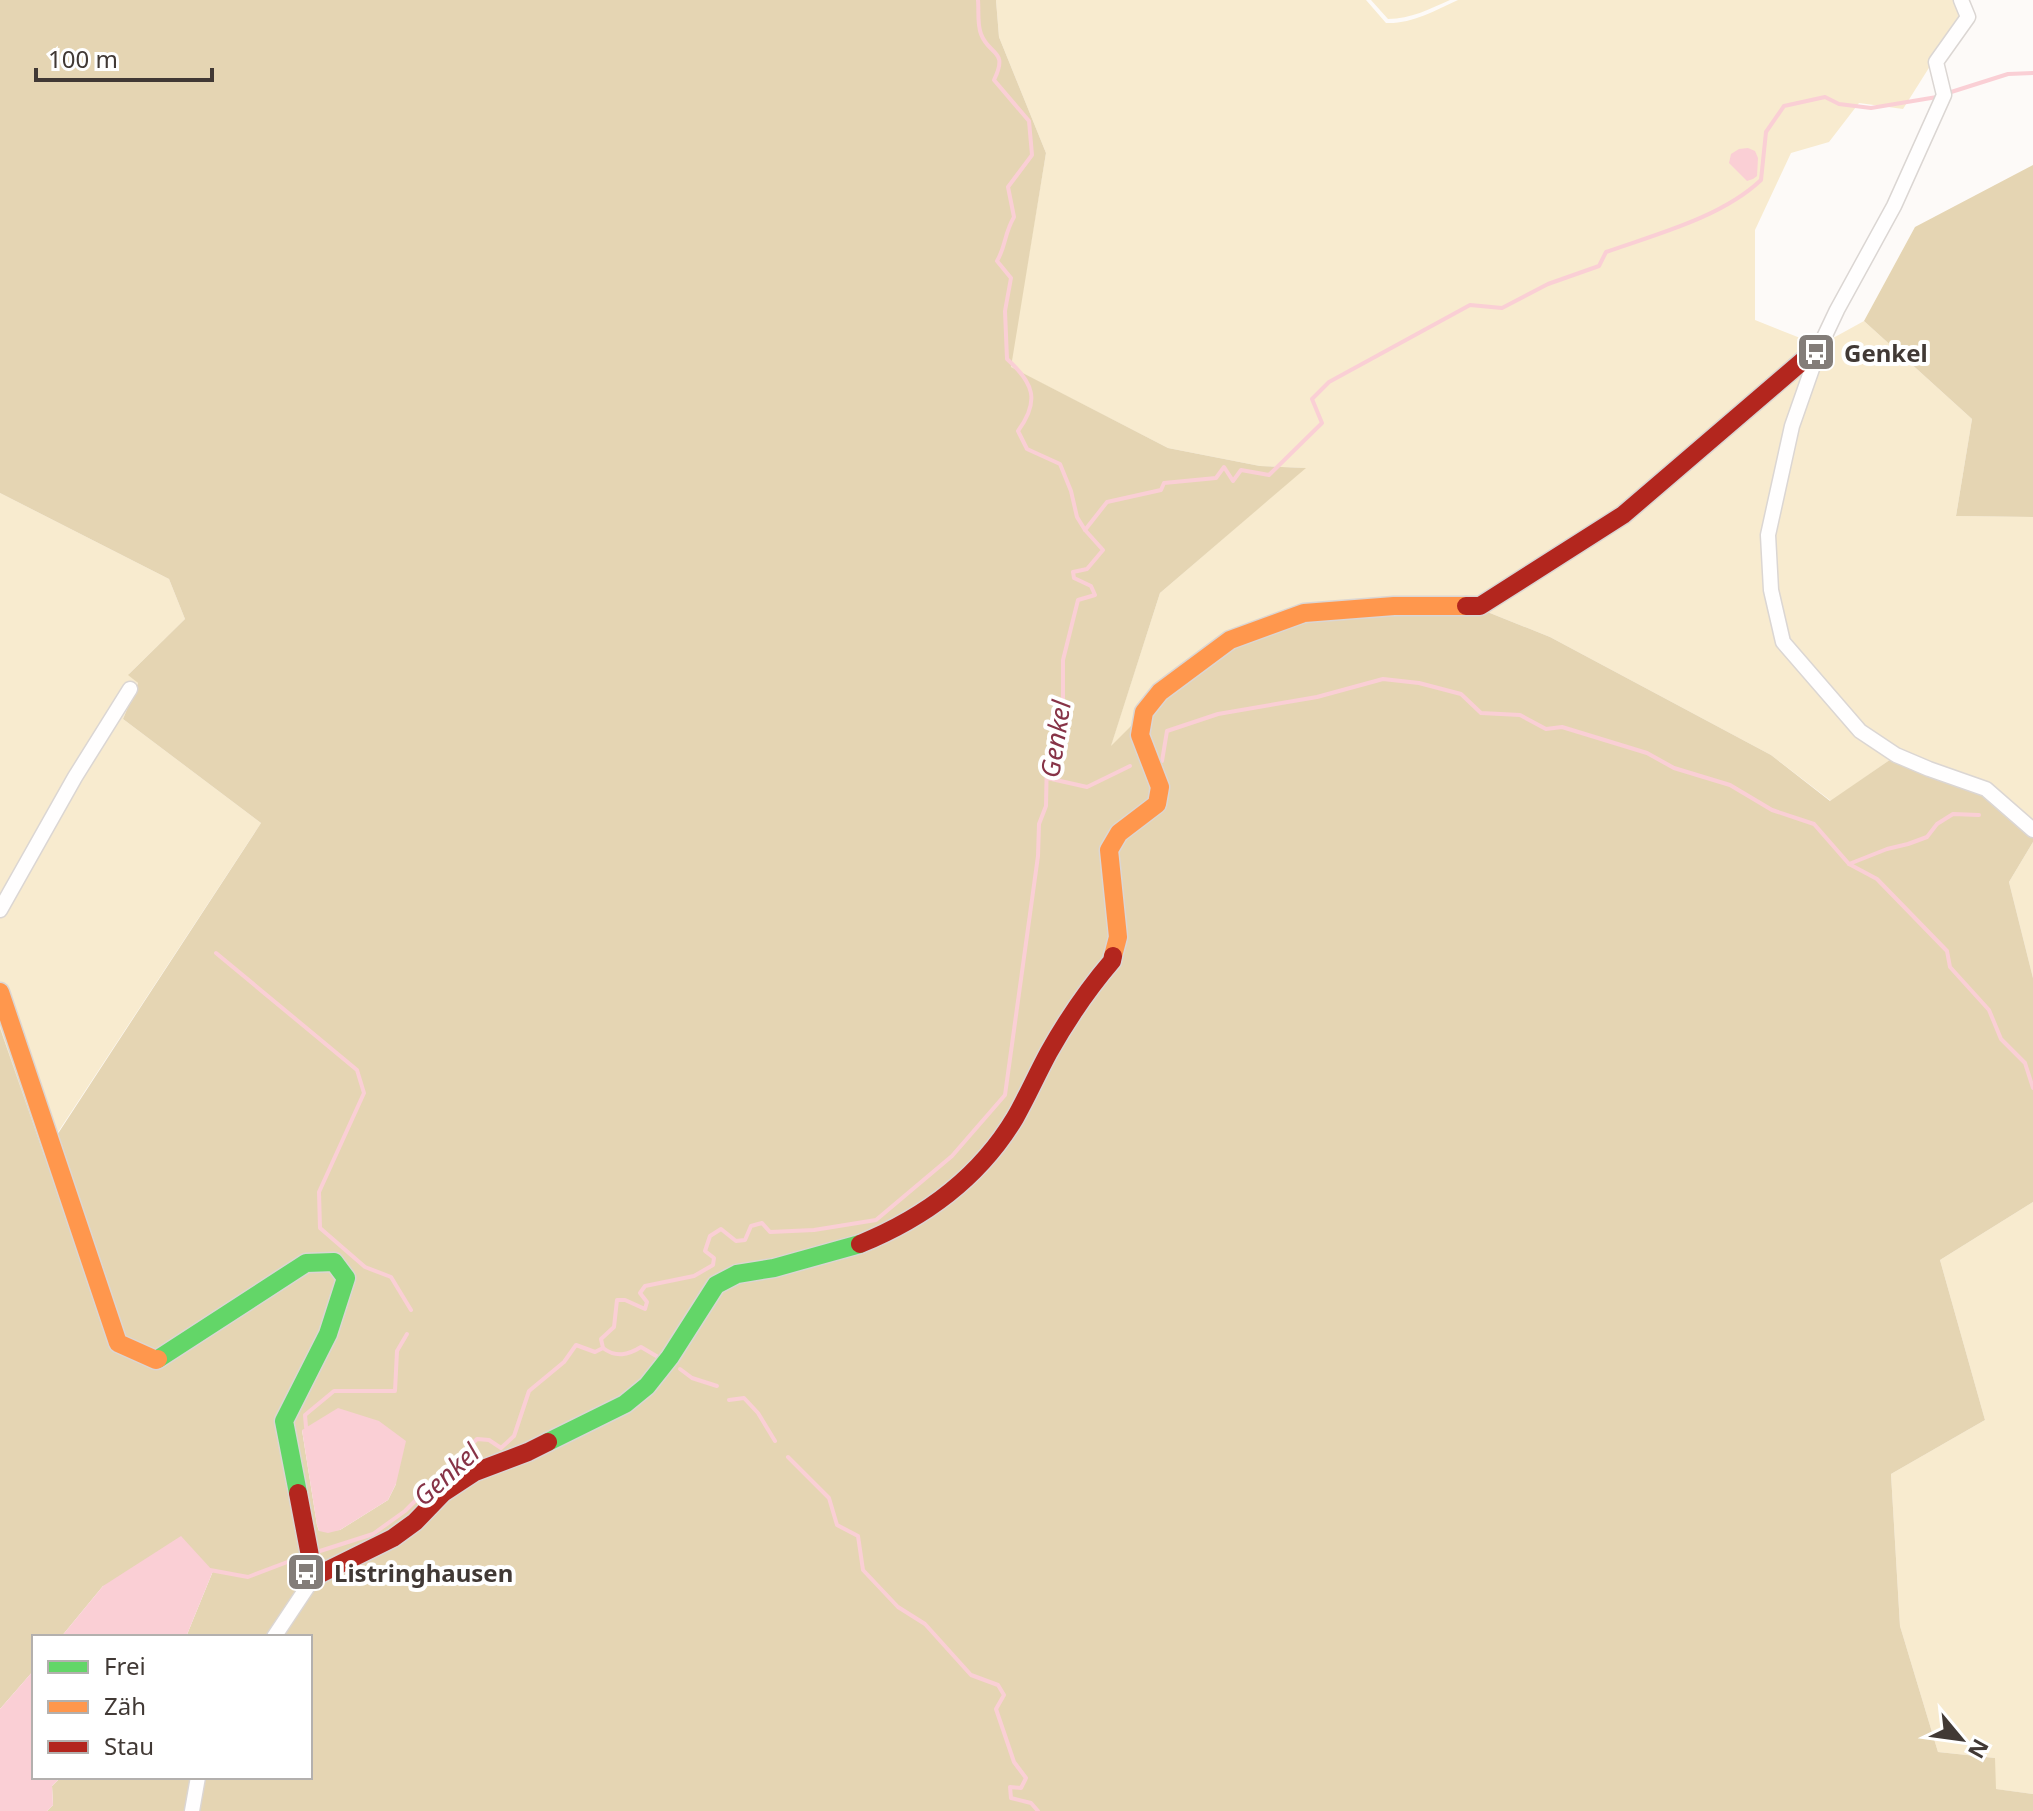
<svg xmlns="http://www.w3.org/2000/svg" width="2033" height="1811" font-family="'Noto Sans',sans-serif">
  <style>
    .green { fill: #f8ebcf }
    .forest { fill: #e5d5b3; fill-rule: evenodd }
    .water { fill: #facfd5 }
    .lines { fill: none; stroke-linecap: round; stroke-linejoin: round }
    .stream { stroke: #facfd5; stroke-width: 4 }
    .street-casing { stroke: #dbd6d3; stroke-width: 17 }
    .fast-casing { stroke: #dbd6d3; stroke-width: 21 }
    .slow-casing { stroke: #dbd6d3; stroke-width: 21 }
    .jam-casing { stroke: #dbd6d3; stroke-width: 21 }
    .street { stroke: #fffefe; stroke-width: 14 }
    .fast { stroke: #63d668; stroke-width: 18 }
    .slow { stroke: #ff974d; stroke-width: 18 }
    .jam { stroke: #b3261e; stroke-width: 18 }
    .labels { text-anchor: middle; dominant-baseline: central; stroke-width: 8; stroke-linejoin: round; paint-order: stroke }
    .poi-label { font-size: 24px; font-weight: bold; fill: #413935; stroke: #fff; text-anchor: start }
    .water-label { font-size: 26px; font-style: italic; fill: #873347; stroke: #fff }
  </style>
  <rect width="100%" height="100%" fill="#fdfaf8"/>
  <!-- green -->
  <g class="green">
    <path d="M996,0H1366L1386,23C1412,24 1434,11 1458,0H1953L1961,17L1903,109L1859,103L1829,142L1791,153L1755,230V320L1818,345L1622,513L1480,604L1152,705L1110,748L1160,593L1305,468L1260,466L1168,448L1010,367L1046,153L999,37Z"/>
    <path d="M1371,0H1450C1429,9 1411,19 1388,19Z"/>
    <polygon points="1864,321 1972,419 1956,516 2033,517 2033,826 1862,728 1785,640 1773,590 1771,535 1795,426 1824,343"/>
    <polygon points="1817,350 1767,536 1782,645 1894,757 1831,801 1771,755 1550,637 1480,609 1625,515"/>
    <polygon points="0,493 169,579 185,619 129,674 138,683 123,719 261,823 43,1155 0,1028"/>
    <polygon points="2033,842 2033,978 2009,882"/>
    <polygon points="2033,1202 2033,1794 1995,1789 1995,1758 1938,1752 1900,1626 1891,1474 1985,1420 1940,1260"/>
  </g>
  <!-- forest -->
  <g class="forest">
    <path d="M0,0H996L999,37L1046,153L1011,367L1168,448L1260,466L1306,468L1160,593L1111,746L1164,693L1230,643L1303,617L1480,609L1550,637L1771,755L1830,801L1894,757L1983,790L2033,835V842L2009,882L2033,978V1202L1940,1260L1985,1420L1891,1474L1900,1626L1938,1752L1995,1758L1996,1789L2033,1794V1811H47L53,1805L52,1786L61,1777H310V1637H186L213,1571L103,1586L61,1637H34V1670L0,1709V1028L44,1155L261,823L123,719L138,683L128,675L185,619L169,579L0,493ZM302,1430L396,1484L388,1500L340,1530L319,1531L317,1525Z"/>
    <polygon points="2033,165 2033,517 1956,516 1972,419 1864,321 1915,227"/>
  </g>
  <!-- water -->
  <g class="water">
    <polygon points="1748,148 1755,151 1758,158 1757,176 1753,179 1747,181 1729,163 1731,154 1739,149"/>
    <polygon points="338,1408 379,1421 406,1441 396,1484 388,1500 340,1530 328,1533 319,1531 317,1525 302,1430"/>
    <polygon points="181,1536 213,1571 186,1637 61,1637 103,1586"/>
    <polygon points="34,1670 34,1777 61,1777 52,1786 53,1805 47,1811 0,1811 0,1709"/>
  </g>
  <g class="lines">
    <!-- stream -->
    <g class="stream">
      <path d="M978,0C979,10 977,24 981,34C989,56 1009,49 994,80L1029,121L1032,155L1008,187L1014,217C1004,234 1006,246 997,261L1011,278L1005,311L1007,359C1034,383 1040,401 1018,431L1027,449L1060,464L1071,491L1077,517L1085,530"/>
      <polyline points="1948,93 2008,74 2033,73"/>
      <polyline points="1162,761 1167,731 1218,714 1317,697 1383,679 1419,683 1461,694 1481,713 1520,715 1546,729 1562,727 1647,753 1674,768 1730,785 1772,810 1814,824 1849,864 1877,879 1947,951 1950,967 1989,1010 2001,1039 2025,1063 2033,1088"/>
      <polyline points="1047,778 1087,787 1130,766"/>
      <polyline points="1849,864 1887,849 1908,844 1927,837 1937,824 1953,814 1979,815"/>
      <polyline points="216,953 357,1070 364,1093 319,1192 320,1228 365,1267 391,1277 411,1310"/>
      <path d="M603,1348C616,1358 628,1355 641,1347L658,1357"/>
      <polyline points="680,1369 692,1378 717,1386"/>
      <polyline points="729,1400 744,1398 758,1413 775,1441"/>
      <polyline points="306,1427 305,1415 334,1391 395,1391 397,1351 407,1334"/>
      <polyline points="788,1457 829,1498 837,1525 858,1536 863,1570 898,1607 925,1624 971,1675 998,1685 1004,1695 996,1709 1014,1762 1026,1778 1021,1788 1010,1787 1011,1798 1031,1803 1038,1811"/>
      <path d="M320,1551L373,1534L405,1511L477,1439L489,1440L501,1448L514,1436L529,1391L564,1362L576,1345L595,1352L603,1348L601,1339L614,1327L617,1300H625L645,1309L647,1302L640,1293L645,1286L694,1276L713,1265L714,1258L705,1251L710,1236L721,1229L736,1241L745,1240L751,1226L762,1223L770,1232L814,1230L876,1220L952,1156L1005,1095L1038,856L1039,824L1046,806L1047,756L1063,704V660L1078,600L1095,595L1091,586L1074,578L1073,572L1087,569L1103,550L1085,530L1107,502L1161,490L1164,483L1216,478L1224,467L1233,481L1241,470L1269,475L1322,423L1312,399L1329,382L1470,305L1502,308L1548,284L1599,266L1606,252C1657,234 1722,217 1761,180L1766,132L1784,106L1825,97L1839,104L1871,108L1937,97"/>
      <polyline points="210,1570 248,1577 290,1561"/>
    </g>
    <defs>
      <g id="street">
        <polyline points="1961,0 1968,17 1936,62 1944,95 1894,206 1837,310 1820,346 1792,426 1768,535 1771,590 1783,642 1860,731 1896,755 1929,769 1986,789 2033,830"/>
        <polyline points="0,910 75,777 130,689"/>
        <polyline points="274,1637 314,1577"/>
        <polyline points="192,1811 198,1777"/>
      </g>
      <g id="fast">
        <polyline points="158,1359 306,1263 334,1262 346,1278 328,1334 284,1421 298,1493"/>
        <polyline points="548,1442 625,1404 647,1386 670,1357 716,1285 737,1274 774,1268 860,1244"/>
      </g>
      <g id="slow">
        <polyline points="1113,956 1118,937 1109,850 1119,833 1157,804 1160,787 1140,735 1144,712 1160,692 1230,640 1304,613 1394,606 1466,606"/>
        <polyline points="0,992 118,1343 156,1360 158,1359"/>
      </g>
      <g id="jam">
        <polyline points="1466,606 1480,606 1623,515 1820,346"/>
        <path d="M860,1244C924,1218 979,1178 1015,1118C1027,1097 1037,1074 1049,1052C1067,1020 1088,989 1112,961L1113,956"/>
        <polyline points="298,1493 314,1577 393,1538 415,1522 443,1493 475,1472 528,1452 548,1442"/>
      </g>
    </defs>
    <!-- street casing -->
    <use href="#street" class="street-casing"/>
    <!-- fast casing -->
    <use href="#fast" class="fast-casing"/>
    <!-- slow casing -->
    <use href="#slow" class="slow-casing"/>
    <!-- jam casing -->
    <use href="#jam" class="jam-casing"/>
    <!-- street -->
    <use href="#street" class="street"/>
    <!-- fast -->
    <use href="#fast" class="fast"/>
    <!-- slow -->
    <use href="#slow" class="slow"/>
    <!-- jam -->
    <use href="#jam" class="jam"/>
  </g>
  <!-- icons -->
  <defs>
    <symbol id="bus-square" viewBox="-11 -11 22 22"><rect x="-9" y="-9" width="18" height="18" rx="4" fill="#837d79" stroke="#fff"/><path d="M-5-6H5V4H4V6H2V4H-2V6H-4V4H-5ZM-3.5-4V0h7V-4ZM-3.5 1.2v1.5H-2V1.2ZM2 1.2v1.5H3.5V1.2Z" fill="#fff"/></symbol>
  </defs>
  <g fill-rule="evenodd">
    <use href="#bus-square" x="1794" y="330" width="44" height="44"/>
    <use href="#bus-square" x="284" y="1550" width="44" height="44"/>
  </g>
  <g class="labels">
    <!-- poi labels -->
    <g class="poi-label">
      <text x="1844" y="352">Genkel</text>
      <text x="334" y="1572">Listringhausen</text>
    </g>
    <!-- water labels -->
    <g class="water-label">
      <text transform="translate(1055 739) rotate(-81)">Genkel</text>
      <text transform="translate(446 1474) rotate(-42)">Genkel</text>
    </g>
  </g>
  <!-- legend -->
  <rect x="32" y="1635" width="280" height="144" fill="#ffffff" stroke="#b3b0ae" stroke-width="2"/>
  <rect x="48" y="1661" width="40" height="12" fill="#63d668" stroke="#b3b0ae" stroke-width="2"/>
  <text x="104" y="1675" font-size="24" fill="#413935">Frei</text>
  <rect x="48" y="1701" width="40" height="12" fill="#ff974d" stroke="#b3b0ae" stroke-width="2"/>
  <text x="104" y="1715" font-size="24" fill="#413935">Zäh</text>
  <rect x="48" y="1741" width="40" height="12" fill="#b3261e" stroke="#b3b0ae" stroke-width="2"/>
  <text x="104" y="1755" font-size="24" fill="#413935">Stau</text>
  <!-- north arrow -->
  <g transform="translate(1961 1739) rotate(119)" stroke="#ffffff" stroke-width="6" paint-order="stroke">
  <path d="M0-6L14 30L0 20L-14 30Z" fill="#413935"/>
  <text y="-12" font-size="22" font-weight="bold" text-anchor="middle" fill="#413935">N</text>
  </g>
  <!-- scale -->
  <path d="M36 68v12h176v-12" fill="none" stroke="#413935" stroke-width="4"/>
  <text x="48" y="68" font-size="24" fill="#413935" stroke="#ffffff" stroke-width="6" paint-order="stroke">100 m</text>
</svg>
